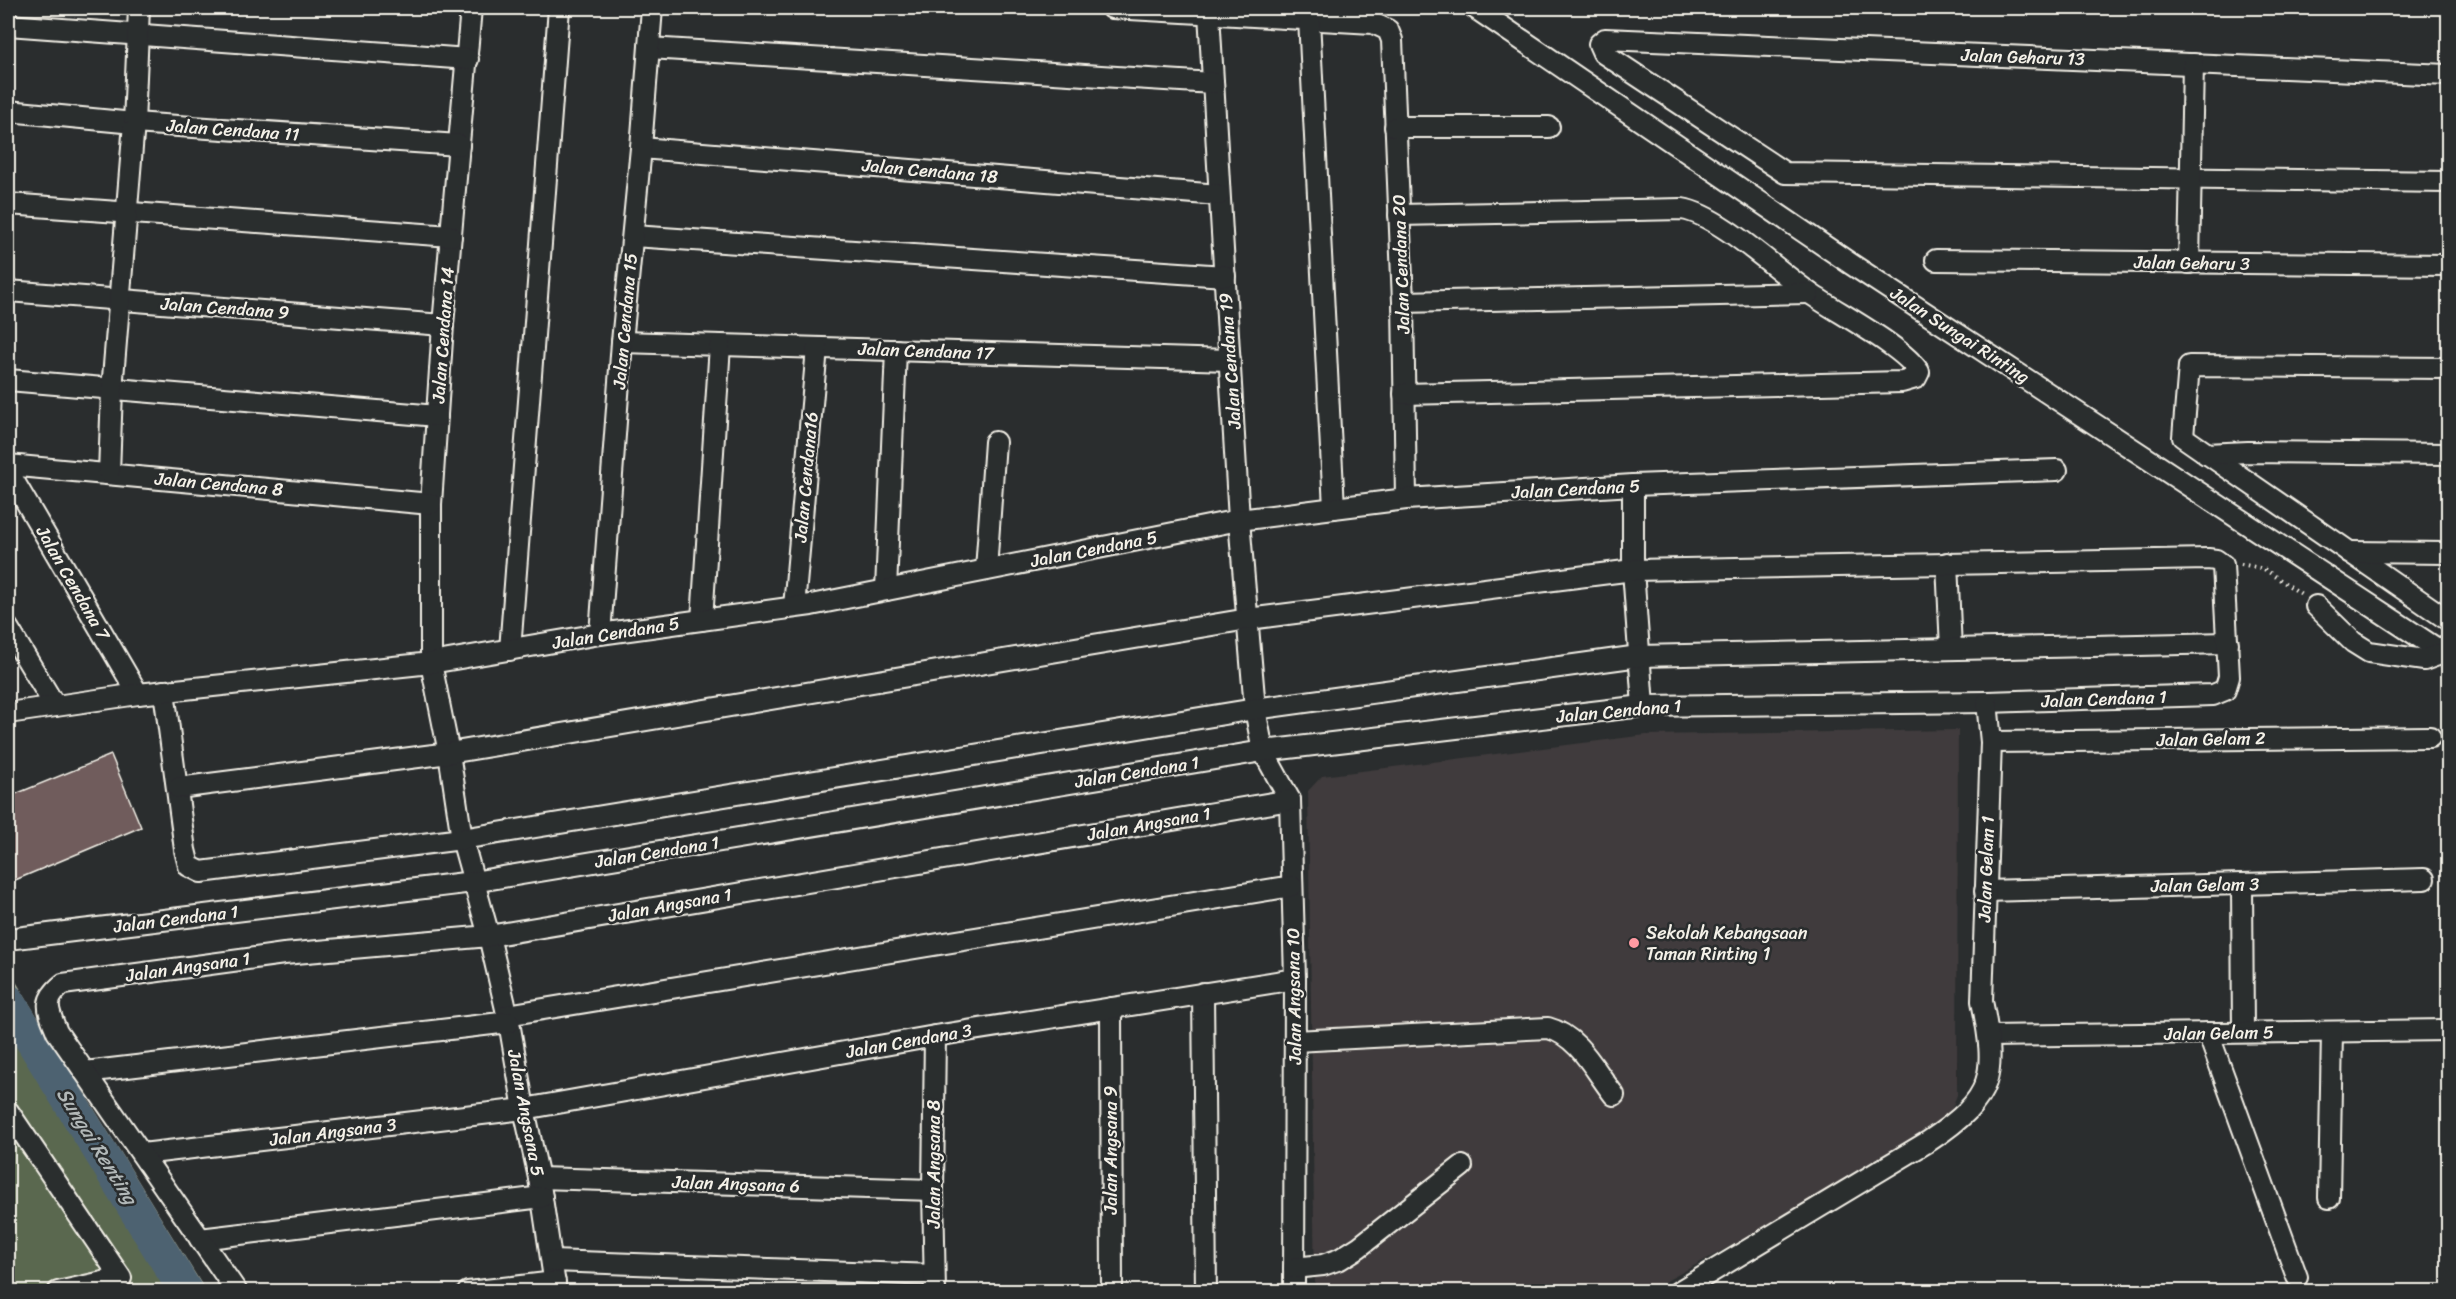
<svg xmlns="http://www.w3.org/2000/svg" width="2456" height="1299" font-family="Sriracha,sans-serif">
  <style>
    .built { fill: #3f3b3c }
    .green { fill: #5a6850; stroke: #a7ac9c; stroke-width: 1.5 }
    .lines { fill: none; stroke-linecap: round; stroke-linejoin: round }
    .river { stroke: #4e6271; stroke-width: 34 }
    .building { fill: #6f5c5c; stroke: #f4f1e8; stroke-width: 1.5 }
    .minor-casing { stroke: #f4f1e8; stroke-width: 24 }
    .path { stroke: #f4f1e8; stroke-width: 4; stroke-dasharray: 1.5 4.5; stroke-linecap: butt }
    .minor { stroke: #2a2d2e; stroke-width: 20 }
    .poi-dot { fill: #ff9aa2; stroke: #2a2d2e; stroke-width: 2 }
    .labels { text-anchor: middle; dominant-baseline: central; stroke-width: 5; stroke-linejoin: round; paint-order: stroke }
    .street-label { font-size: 18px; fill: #f4f1e8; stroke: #2a2d2e }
    .poi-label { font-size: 18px; fill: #f4f1e8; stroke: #2a2d2e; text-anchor: start }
    .water-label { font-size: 20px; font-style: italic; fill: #b2b8b8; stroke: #2a2d2e }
  </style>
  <rect width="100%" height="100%" fill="#2a2d2e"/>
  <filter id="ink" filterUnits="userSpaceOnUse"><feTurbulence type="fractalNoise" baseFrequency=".0167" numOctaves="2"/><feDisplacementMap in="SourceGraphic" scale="12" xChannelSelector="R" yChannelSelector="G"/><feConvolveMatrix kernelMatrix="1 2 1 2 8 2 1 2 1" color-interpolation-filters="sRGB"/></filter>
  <g filter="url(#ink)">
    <!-- built -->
    <polygon class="built" points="1958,730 1957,1095 1949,1116 1934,1135 1648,1291 1315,1291 1308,791 1322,776 1646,735"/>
    <!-- green -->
    <polygon class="green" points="8,970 205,1291 8,1291"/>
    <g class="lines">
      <!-- river -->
      <polyline class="river" points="8,1001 186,1292"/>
    </g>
    <!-- building -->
    <polygon class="building" points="111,755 141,827 8,883 8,797"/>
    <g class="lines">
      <defs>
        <g id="minor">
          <polyline points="471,8 443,325 431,504 431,663 449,753 462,839 489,936 509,1022 524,1109 539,1178 556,1292"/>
          <polyline points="1112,8 1373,23 1388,30 1392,40 1403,302 1406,499"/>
          <polyline points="1475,8 1851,264 2448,656"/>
          <polyline points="1209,13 1239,520 1255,709 1263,751 1290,800 1295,979 1294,1292"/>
          <polyline points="1309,19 1334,508"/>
          <polyline points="8,25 468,59"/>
          <polyline points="649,48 1213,83"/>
          <polyline points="2448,75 1605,39 1599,44 1603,53 1785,173 2448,182"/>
          <polyline points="8,111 134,123 459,145"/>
          <polyline points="1395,127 1549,127"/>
          <polyline points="641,148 1219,195"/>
          <polyline points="8,204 451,236"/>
          <path d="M1399,215L1682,209C1720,215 1778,272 1811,294C1838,313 1904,347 1919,372L1916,378L1902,382L1404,394"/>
          <polyline points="633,236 1225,276"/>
          <polyline points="1936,260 2448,265"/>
          <polyline points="2189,263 2193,64"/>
          <polyline points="8,291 443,325"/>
          <polyline points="1403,302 1809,293"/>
          <polyline points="622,342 1230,360"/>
          <polyline points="2448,368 2189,366 2183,437 2448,620"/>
          <polyline points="8,380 437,416"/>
          <polyline points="2206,454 2248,452 2448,454"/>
          <polyline points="8,465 431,504"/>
          <polyline points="8,471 138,694"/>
          <polyline points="109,473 112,390 134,123 139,8"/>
          <polyline points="1633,485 1633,570 1643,706"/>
          <polyline points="2349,552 2448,553"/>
          <polyline points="1947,563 1951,649"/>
          <polyline points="986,570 995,442"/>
          <polyline points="886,590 896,350"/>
          <polyline points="2316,606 2353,642 2369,652 2424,660 2443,653"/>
          <polyline points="794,607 817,348"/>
          <polyline points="702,620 720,345"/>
          <polyline points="8,628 55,706"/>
          <polyline points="600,634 622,342 641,148 652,8"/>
          <polyline points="510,650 559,8"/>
          <polyline points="164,691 185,850 189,866 201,872 462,839 1255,709 1639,656 2228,643"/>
          <polyline points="8,713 138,694 431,663 600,634 811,605 1239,520 1406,499 1633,485 2057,470"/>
          <polyline points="1991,742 2430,737"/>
          <polyline points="2242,885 2243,1032"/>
          <polyline points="1985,891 2424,879"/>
          <polyline points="8,939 473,882 1263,751 1643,706 1987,702 2213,695 2225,690 2229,677 2223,565 2216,560 2208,559 1633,570 1248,619 449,753 178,788"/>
          <polyline points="1203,993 1206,1292"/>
          <polyline points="1111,1008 1112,1292"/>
          <polyline points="507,1015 1292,886"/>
          <polyline points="2208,1033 2297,1277"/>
          <polyline points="1989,1036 2448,1030"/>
          <path d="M1295,1041L1548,1028C1579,1036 1595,1071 1614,1095"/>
          <polyline points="85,1072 509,1022"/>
          <polyline points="8,1111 121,1278 58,1292"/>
          <polyline points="142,1154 524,1109 935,1036 1295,979"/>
          <polyline points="539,1178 933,1190"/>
          <polyline points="2329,1198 2332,1032"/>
          <polyline points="200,1239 542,1197"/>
          <polyline points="552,1261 934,1275"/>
          <polyline points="1294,1268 1323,1265 1340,1259 1359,1247 1462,1166"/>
          <path d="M237,1292L57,1032C48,1009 42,1001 63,984L284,954L489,936L1290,800"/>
          <polyline points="468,1292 555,1282"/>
          <polyline points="935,1292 933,1190 935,1036"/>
          <path d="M1678,1292L1929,1141C1995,1097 1997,1075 1982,1001L1991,742L1987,702"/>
        </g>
      </defs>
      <!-- minor casing -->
      <use href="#minor" class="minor-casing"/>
      <!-- path -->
      <polyline class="path" points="2241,564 2264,569 2303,595"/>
      <!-- minor -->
      <use href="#minor" class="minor"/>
    </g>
  </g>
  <!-- markers -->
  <circle class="poi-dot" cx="1634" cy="943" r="6"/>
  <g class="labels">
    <!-- street labels -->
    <g class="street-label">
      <text transform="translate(2023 57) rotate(2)">Jalan Geharu 13</text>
      <text transform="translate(233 130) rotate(4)">Jalan Cendana 11</text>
      <text transform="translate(930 171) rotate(5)">Jalan Cendana 18</text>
      <text transform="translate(2192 263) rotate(1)">Jalan Geharu 3</text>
      <text transform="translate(1401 264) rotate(-92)">Jalan Cendana 20</text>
      <text transform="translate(225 308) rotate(4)">Jalan Cendana 9</text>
      <text transform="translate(625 321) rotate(-85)">Jalan Cendana 15</text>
      <text transform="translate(443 335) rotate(-86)">Jalan Cendana 14</text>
      <text transform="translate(1960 335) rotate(33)">Jalan Sungai Rinting</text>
      <text transform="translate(926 351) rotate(2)">Jalan Cendana 17</text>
      <text transform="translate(1230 361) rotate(-94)">Jalan Cendana 19</text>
      <text transform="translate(806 477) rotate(-85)">Jalan Cendana16</text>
      <text transform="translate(219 484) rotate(5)">Jalan Cendana 8</text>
      <text transform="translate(1576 489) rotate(-3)">Jalan Cendana 5</text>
      <text transform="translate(1094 549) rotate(-11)">Jalan Cendana 5</text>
      <text transform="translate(73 583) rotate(60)">Jalan Cendana 7</text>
      <text transform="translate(616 633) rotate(-9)">Jalan Cendana 5</text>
      <text transform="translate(2104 699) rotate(-2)">Jalan Cendana 1</text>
      <text transform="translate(1619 711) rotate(-5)">Jalan Cendana 1</text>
      <text transform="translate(2211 739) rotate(-1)">Jalan Gelam 2</text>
      <text transform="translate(1137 772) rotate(-9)">Jalan Cendana 1</text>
      <text transform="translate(1149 824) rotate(-10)">Jalan Angsana 1</text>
      <text transform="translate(657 852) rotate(-9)">Jalan Cendana 1</text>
      <text transform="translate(1986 869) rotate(-88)">Jalan Gelam 1</text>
      <text transform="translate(2205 885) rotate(-1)">Jalan Gelam 3</text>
      <text transform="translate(670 905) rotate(-10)">Jalan Angsana 1</text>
      <text transform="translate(176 919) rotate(-7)">Jalan Cendana 1</text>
      <text transform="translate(188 967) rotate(-8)">Jalan Angsana 1</text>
      <text transform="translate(1294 996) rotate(-91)">Jalan Angsana 10</text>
      <text transform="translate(2219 1033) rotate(-1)">Jalan Gelam 5</text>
      <text transform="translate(909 1041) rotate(-10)">Jalan Cendana 3</text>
      <text transform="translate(526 1113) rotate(79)">Jalan Angsana 5</text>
      <text transform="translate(333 1132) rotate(-7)">Jalan Angsana 3</text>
      <text transform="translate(1111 1150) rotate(-90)">Jalan Angsana 9</text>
      <text transform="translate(934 1164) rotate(-90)">Jalan Angsana 8</text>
      <text transform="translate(736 1184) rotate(2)">Jalan Angsana 6</text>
    </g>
    <!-- poi labels -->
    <g class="poi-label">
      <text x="1646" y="933">Sekolah Kebangsaan<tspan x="1646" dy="21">Taman Rinting 1</tspan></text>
    </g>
    <!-- water labels -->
    <g class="water-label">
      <text transform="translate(97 1146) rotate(58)">Sungai Renting</text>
    </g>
  </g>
  <!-- margin -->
  <rect width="2456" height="1299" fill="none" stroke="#2a2d2e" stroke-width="30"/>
  <rect x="15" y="15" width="2426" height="1269" fill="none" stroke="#f4f1e8" stroke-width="2" filter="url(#ink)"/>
</svg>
